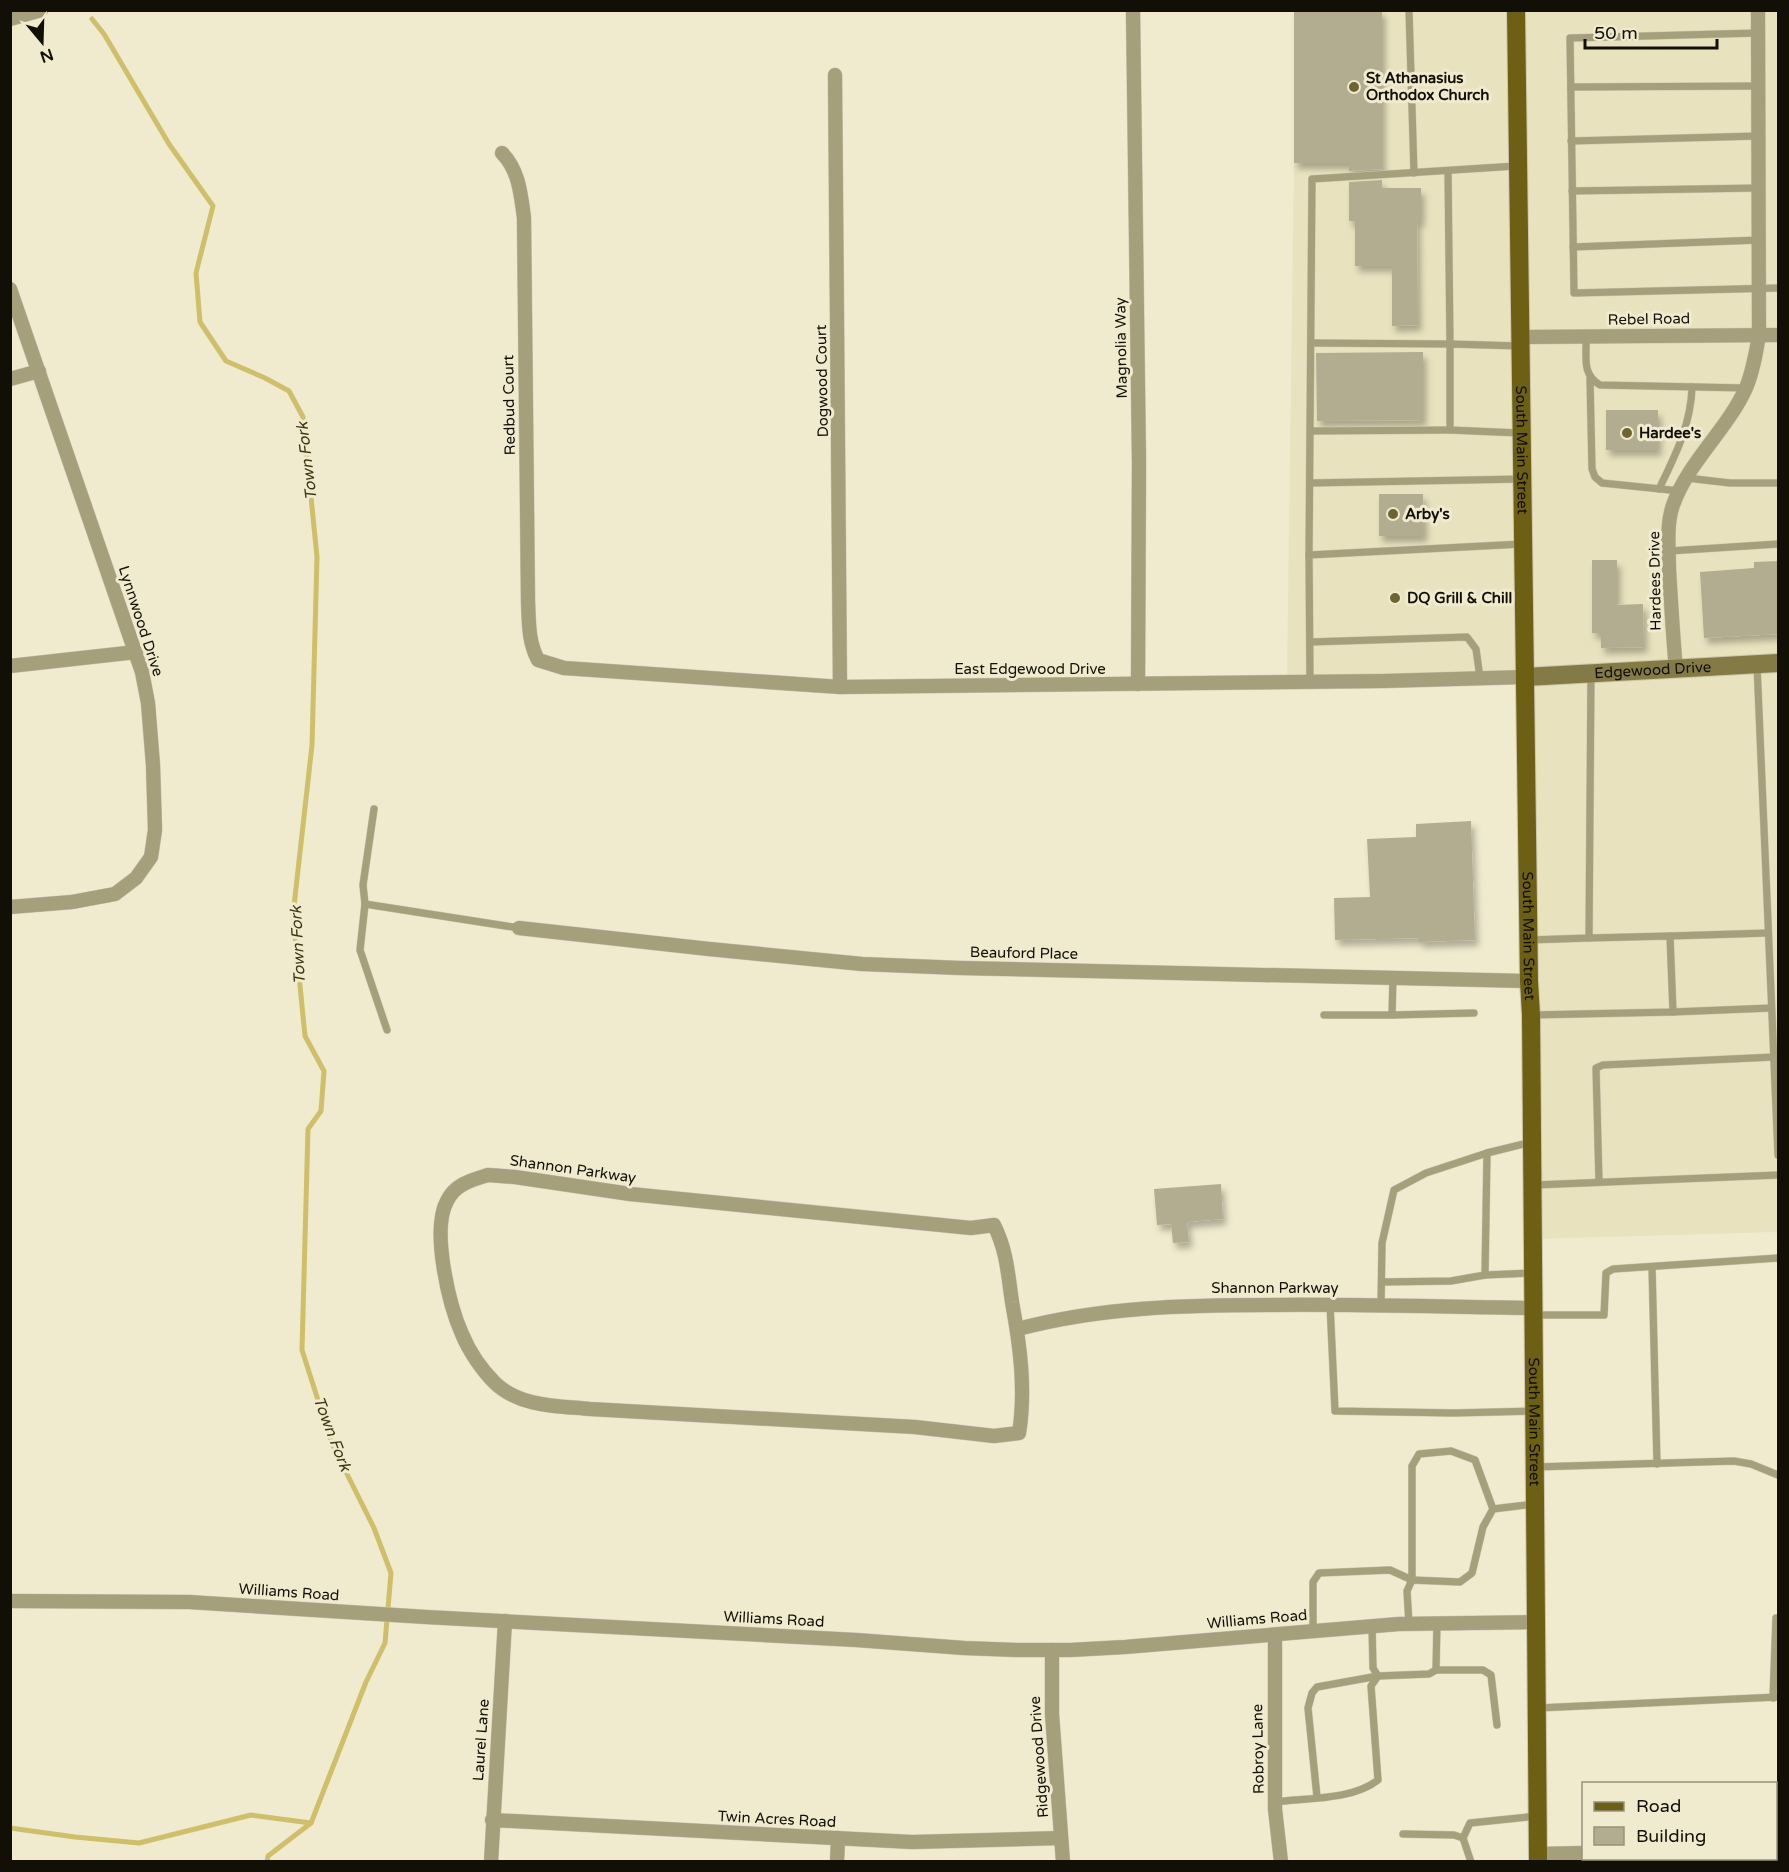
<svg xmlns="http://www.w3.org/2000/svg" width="1789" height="1872" font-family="'Varela Round',sans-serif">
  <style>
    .built { fill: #e9e2be }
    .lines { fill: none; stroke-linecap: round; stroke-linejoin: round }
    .stream { stroke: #cfbf6a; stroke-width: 5 }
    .building { fill: #b2ad91; filter: url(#shadow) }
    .lane-casing { stroke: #ccc7ae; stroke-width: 8 }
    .street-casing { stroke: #ccc7ae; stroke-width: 15 }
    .secondary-casing { stroke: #ccc7ae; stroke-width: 20 }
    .primary-casing { stroke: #ccc7ae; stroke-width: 20 }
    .lane { stroke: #a59f7c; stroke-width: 7 }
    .street { stroke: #a59f7c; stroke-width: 14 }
    .secondary { stroke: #847a45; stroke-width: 18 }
    .primary { stroke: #6d6015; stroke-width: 18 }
    .poi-dot { fill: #6e6431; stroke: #f0eace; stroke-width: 2 }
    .labels { text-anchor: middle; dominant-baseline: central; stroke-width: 6; stroke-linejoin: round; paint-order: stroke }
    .poi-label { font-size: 15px; font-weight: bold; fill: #110f06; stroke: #f0eace; text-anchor: start }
    .street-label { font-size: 15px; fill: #110f06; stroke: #f0eace }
    .water-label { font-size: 16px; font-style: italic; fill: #3f3712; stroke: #f0eace }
  </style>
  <defs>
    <filter id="shadow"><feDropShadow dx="3.5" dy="6" stdDeviation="3" flood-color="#0004"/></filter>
  </defs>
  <rect width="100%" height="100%" fill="#f0eace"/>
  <!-- built -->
  <polygon class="built" points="1294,11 1778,11 1778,1232 1533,1239 1525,677 1287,682 1294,163"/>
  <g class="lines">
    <!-- stream -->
    <g class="stream">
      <polyline points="92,19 104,34 169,144 213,206 196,273 200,322 226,361 265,378 289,391 303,417 317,557 312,745 293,915 305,1036 324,1071 321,1111 308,1129 302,1350 332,1444 374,1528 391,1573 385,1643 366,1682 311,1823 268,1856 267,1862"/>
      <polyline points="10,1828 75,1837 139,1843 251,1815 311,1823"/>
    </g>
  </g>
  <!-- building -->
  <g class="building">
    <polygon points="1294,10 1382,10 1382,169 1349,171 1349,163 1294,163"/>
    <polygon points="1382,180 1382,188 1421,188 1421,221 1417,221 1418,325 1392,326 1392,266 1355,266 1355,221 1349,221 1349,182"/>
    <polygon points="1423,352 1423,420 1317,421 1316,353"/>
    <rect x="1606" y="410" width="52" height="40"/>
    <polygon points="1379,494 1423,494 1424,536 1379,536"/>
    <polygon points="1592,560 1617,560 1617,605 1643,604 1644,647 1601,648 1601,633 1592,633"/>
    <polygon points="1779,561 1779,634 1704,638 1700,572 1754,568 1754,562"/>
    <polygon points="1471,821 1475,940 1419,942 1419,938 1335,940 1334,898 1370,897 1367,839 1416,837 1416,824"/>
    <polygon points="1221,1184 1223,1219 1187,1222 1189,1242 1173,1243 1171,1224 1157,1225 1154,1189"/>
  </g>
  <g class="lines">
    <defs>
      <g id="lane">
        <polyline points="1409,10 1414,173"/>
        <polyline points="1758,33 1570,38 1574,293 1778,288"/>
        <polyline points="1571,87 1758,86"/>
        <polyline points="1571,141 1758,136"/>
        <polyline points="1572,191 1758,188"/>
        <polyline points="1573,247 1759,240"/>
        <path d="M1586,336C1587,356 1581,374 1600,385L1746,388"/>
        <polyline points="1312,343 1450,344 1448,171"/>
        <polyline points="1590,379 1592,469 1595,477 1602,483 1680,491"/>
        <polyline points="1311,431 1450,430"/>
        <polyline points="1519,433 1450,430 1450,344 1520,346"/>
        <polyline points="1687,478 1730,483 1778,483"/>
        <polyline points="1310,483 1522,479"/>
        <path d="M1659,489C1675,456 1691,425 1692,387"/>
        <polyline points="1669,551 1778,544"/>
        <polyline points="1309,555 1312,179 1516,166"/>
        <polyline points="1310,642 1467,637 1476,649 1480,678"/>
        <polyline points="1757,665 1778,1155"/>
        <polyline points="1310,682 1309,555 1522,544"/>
        <polyline points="374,809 363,885 365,904 519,928"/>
        <polyline points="365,904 360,950 387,1030"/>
        <polyline points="1670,936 1768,933"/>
        <polyline points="1529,940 1589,938 1591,674"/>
        <polyline points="1393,977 1392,1015 1474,1013"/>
        <polyline points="1673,1012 1771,1008"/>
        <polyline points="1324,1015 1392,1015"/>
        <polyline points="1532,1015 1673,1012 1670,936 1589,938"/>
        <polyline points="1599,1182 1596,1068 1603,1065 1774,1057"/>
        <polyline points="1535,1185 1778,1175"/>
        <polyline points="1652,1267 1657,1464"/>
        <polyline points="1485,1275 1487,1153"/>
        <polyline points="1382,1282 1451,1281 1485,1275 1531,1273"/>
        <polyline points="1330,1304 1335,1411 1454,1413 1532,1411"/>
        <polyline points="1381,1305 1382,1243 1394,1190 1426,1173 1487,1153 1532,1142"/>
        <polyline points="1534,1315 1604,1315 1606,1273 1613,1269 1778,1258"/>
        <polyline points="1535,1467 1734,1461 1751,1464 1778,1475"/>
        <polyline points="1409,1624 1407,1591 1412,1580 1460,1582 1472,1573 1483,1527 1493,1509 1535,1504"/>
        <polyline points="1372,1626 1373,1668 1378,1676 1429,1674 1436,1670 1437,1622"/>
        <polyline points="1313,1631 1313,1582 1319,1573 1390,1570 1412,1580 1412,1466 1419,1454 1451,1451 1475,1460 1493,1509"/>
        <polyline points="1436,1670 1483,1670 1491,1675 1497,1725"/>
        <polyline points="1773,1698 1776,1618 1778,1618"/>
        <polyline points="1538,1708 1778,1697"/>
        <polyline points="1317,1797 1308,1708 1312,1693 1317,1687 1378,1676"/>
        <path d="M1275,1802C1307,1798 1353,1800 1378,1780L1371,1686L1378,1676"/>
        <polyline points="1403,1834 1454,1835 1463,1838"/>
        <polyline points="1471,1862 1463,1838 1470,1823 1537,1816"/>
      </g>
      <g id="street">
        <polyline points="1133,10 1139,463 1138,684"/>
        <polyline points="10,19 41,10"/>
        <polyline points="835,75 840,687"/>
        <path d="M502,153C519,170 521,195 524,218L528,601C529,622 528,641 538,660L564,668L840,687L1384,681L1525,677"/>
        <polyline points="10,289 142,672 148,703 153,765 155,830 151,857 136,878 115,894 72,902 10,907"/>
        <polyline points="1520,337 1778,335"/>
        <polyline points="10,379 39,371"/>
        <polyline points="10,666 136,652"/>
        <path d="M1676,670C1673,636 1671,603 1669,569C1669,548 1666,525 1673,505C1688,462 1727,430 1746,388C1753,371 1756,353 1759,335L1758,10"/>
        <polyline points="519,928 709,949 862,964 960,968 1529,981"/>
        <path d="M488,1175L515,1177L630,1194L971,1228L994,1225C1007,1251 1008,1275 1012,1302C1020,1345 1026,1390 1019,1433L994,1436L915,1427L590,1409C558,1406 520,1407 495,1383C482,1370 469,1351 462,1334C449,1305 431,1230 447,1201C455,1184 472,1180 488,1175Z"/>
        <path d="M1018,1329C1101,1307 1185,1305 1271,1305C1359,1304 1446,1307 1534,1308"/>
        <polyline points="10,1601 189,1602 426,1617 856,1640 964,1648 1017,1650 1070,1650 1125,1647 1399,1624 1535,1622"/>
        <polyline points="1275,1635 1275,1809 1281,1862"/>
        <polyline points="1052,1650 1052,1714 1063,1862"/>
        <polyline points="492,1820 912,1842 1061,1838"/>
        <polyline points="1538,1854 1584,1853"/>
        <polyline points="1638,1858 1650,1862"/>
        <polyline points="491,1862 505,1621"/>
        <polyline points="837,1862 838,1838"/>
        <polyline points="1775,1862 1778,1861"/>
      </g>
      <g id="secondary">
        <path id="s1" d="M1525,677L1778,663"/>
      </g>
      <g id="primary">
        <path id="s2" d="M1516,10L1529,981L1531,1015L1538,1862"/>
      </g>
    </defs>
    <!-- lane casing -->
    <use href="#lane" class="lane-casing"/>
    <!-- street casing -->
    <use href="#street" class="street-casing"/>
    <!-- secondary casing -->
    <use href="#secondary" class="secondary-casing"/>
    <!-- primary casing -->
    <use href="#primary" class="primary-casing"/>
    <!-- lane -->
    <use href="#lane" class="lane"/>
    <!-- street -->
    <use href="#street" class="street"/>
    <!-- secondary -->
    <use href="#secondary" class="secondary"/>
    <!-- primary -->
    <use href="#primary" class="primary"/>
  </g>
  <!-- markers -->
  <g class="poi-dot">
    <circle cx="1354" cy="87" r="6"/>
    <circle cx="1627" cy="433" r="6"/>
    <circle cx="1393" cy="514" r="6"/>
    <circle cx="1395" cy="598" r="6"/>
  </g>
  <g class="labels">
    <!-- poi labels -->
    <g class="poi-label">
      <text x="1366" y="78">St Athanasius<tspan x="1366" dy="17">Orthodox Church</tspan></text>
      <text x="1639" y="433">Hardee's</text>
      <text x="1405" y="514">Arby's</text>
      <text x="1407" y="598">DQ Grill &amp; Chill</text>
    </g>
    <!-- street labels -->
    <g class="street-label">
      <text transform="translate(1649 319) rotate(-1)">Rebel Road</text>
      <text transform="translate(1121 348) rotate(-91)">Magnolia Way</text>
      <text transform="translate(822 381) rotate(-91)">Dogwood Court</text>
      <text transform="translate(509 405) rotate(-91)">Redbud Court</text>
      <text stroke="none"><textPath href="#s2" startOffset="440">South Main Street</textPath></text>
      <text transform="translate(1655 581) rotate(-91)">Hardees Drive</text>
      <text transform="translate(141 621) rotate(72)">Lynnwood Drive</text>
      <text x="1030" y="669">East Edgewood Drive</text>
      <text stroke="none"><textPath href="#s1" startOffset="128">Edgewood Drive</textPath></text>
      <text stroke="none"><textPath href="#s2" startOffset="926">South Main Street</textPath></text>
      <text transform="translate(1024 953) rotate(1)">Beauford Place</text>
      <text transform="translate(573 1169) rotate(8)">Shannon Parkway</text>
      <text x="1275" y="1288">Shannon Parkway</text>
      <text stroke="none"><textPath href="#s2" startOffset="1412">South Main Street</textPath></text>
      <text transform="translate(289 1592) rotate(4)">Williams Road</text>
      <text transform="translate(774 1619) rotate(3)">Williams Road</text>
      <text transform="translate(1257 1619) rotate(-5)">Williams Road</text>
      <text transform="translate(481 1740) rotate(-86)">Laurel Lane</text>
      <text transform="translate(1258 1749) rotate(-91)">Robroy Lane</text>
      <text transform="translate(1039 1757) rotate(-94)">Ridgewood Drive</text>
      <text transform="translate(777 1819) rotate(3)">Twin Acres Road</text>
    </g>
    <!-- water labels -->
    <g class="water-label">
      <text transform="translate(307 461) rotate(-97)">Town Fork</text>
      <text transform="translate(298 945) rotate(-93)">Town Fork</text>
      <text transform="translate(332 1434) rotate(69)">Town Fork</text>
    </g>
  </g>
  <!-- border -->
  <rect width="1789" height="1872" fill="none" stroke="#110f06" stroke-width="24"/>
  <!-- legend -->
  <rect x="1582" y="1782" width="195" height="78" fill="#f0eace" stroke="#97927e" stroke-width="1.5"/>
  <rect x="1594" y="1802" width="30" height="9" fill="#6d6015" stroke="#97927e" stroke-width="1.5"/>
  <text x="1636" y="1812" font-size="18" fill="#110f06">Road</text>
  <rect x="1594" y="1827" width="30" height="18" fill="#b2ad91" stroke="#97927e" stroke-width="1.5"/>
  <text x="1636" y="1842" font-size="18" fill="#110f06">Building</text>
  <!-- north arrow -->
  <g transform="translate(42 42) rotate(161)" stroke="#f0eace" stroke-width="4.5" paint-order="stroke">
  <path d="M0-4.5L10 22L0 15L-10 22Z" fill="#110f06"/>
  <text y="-9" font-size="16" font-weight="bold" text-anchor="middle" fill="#110f06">N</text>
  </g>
  <!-- scale -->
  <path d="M1585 39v9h132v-9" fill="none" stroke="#110f06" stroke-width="3"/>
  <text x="1594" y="39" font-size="18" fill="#110f06" stroke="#f0eace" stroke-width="4.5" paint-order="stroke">50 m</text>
</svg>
